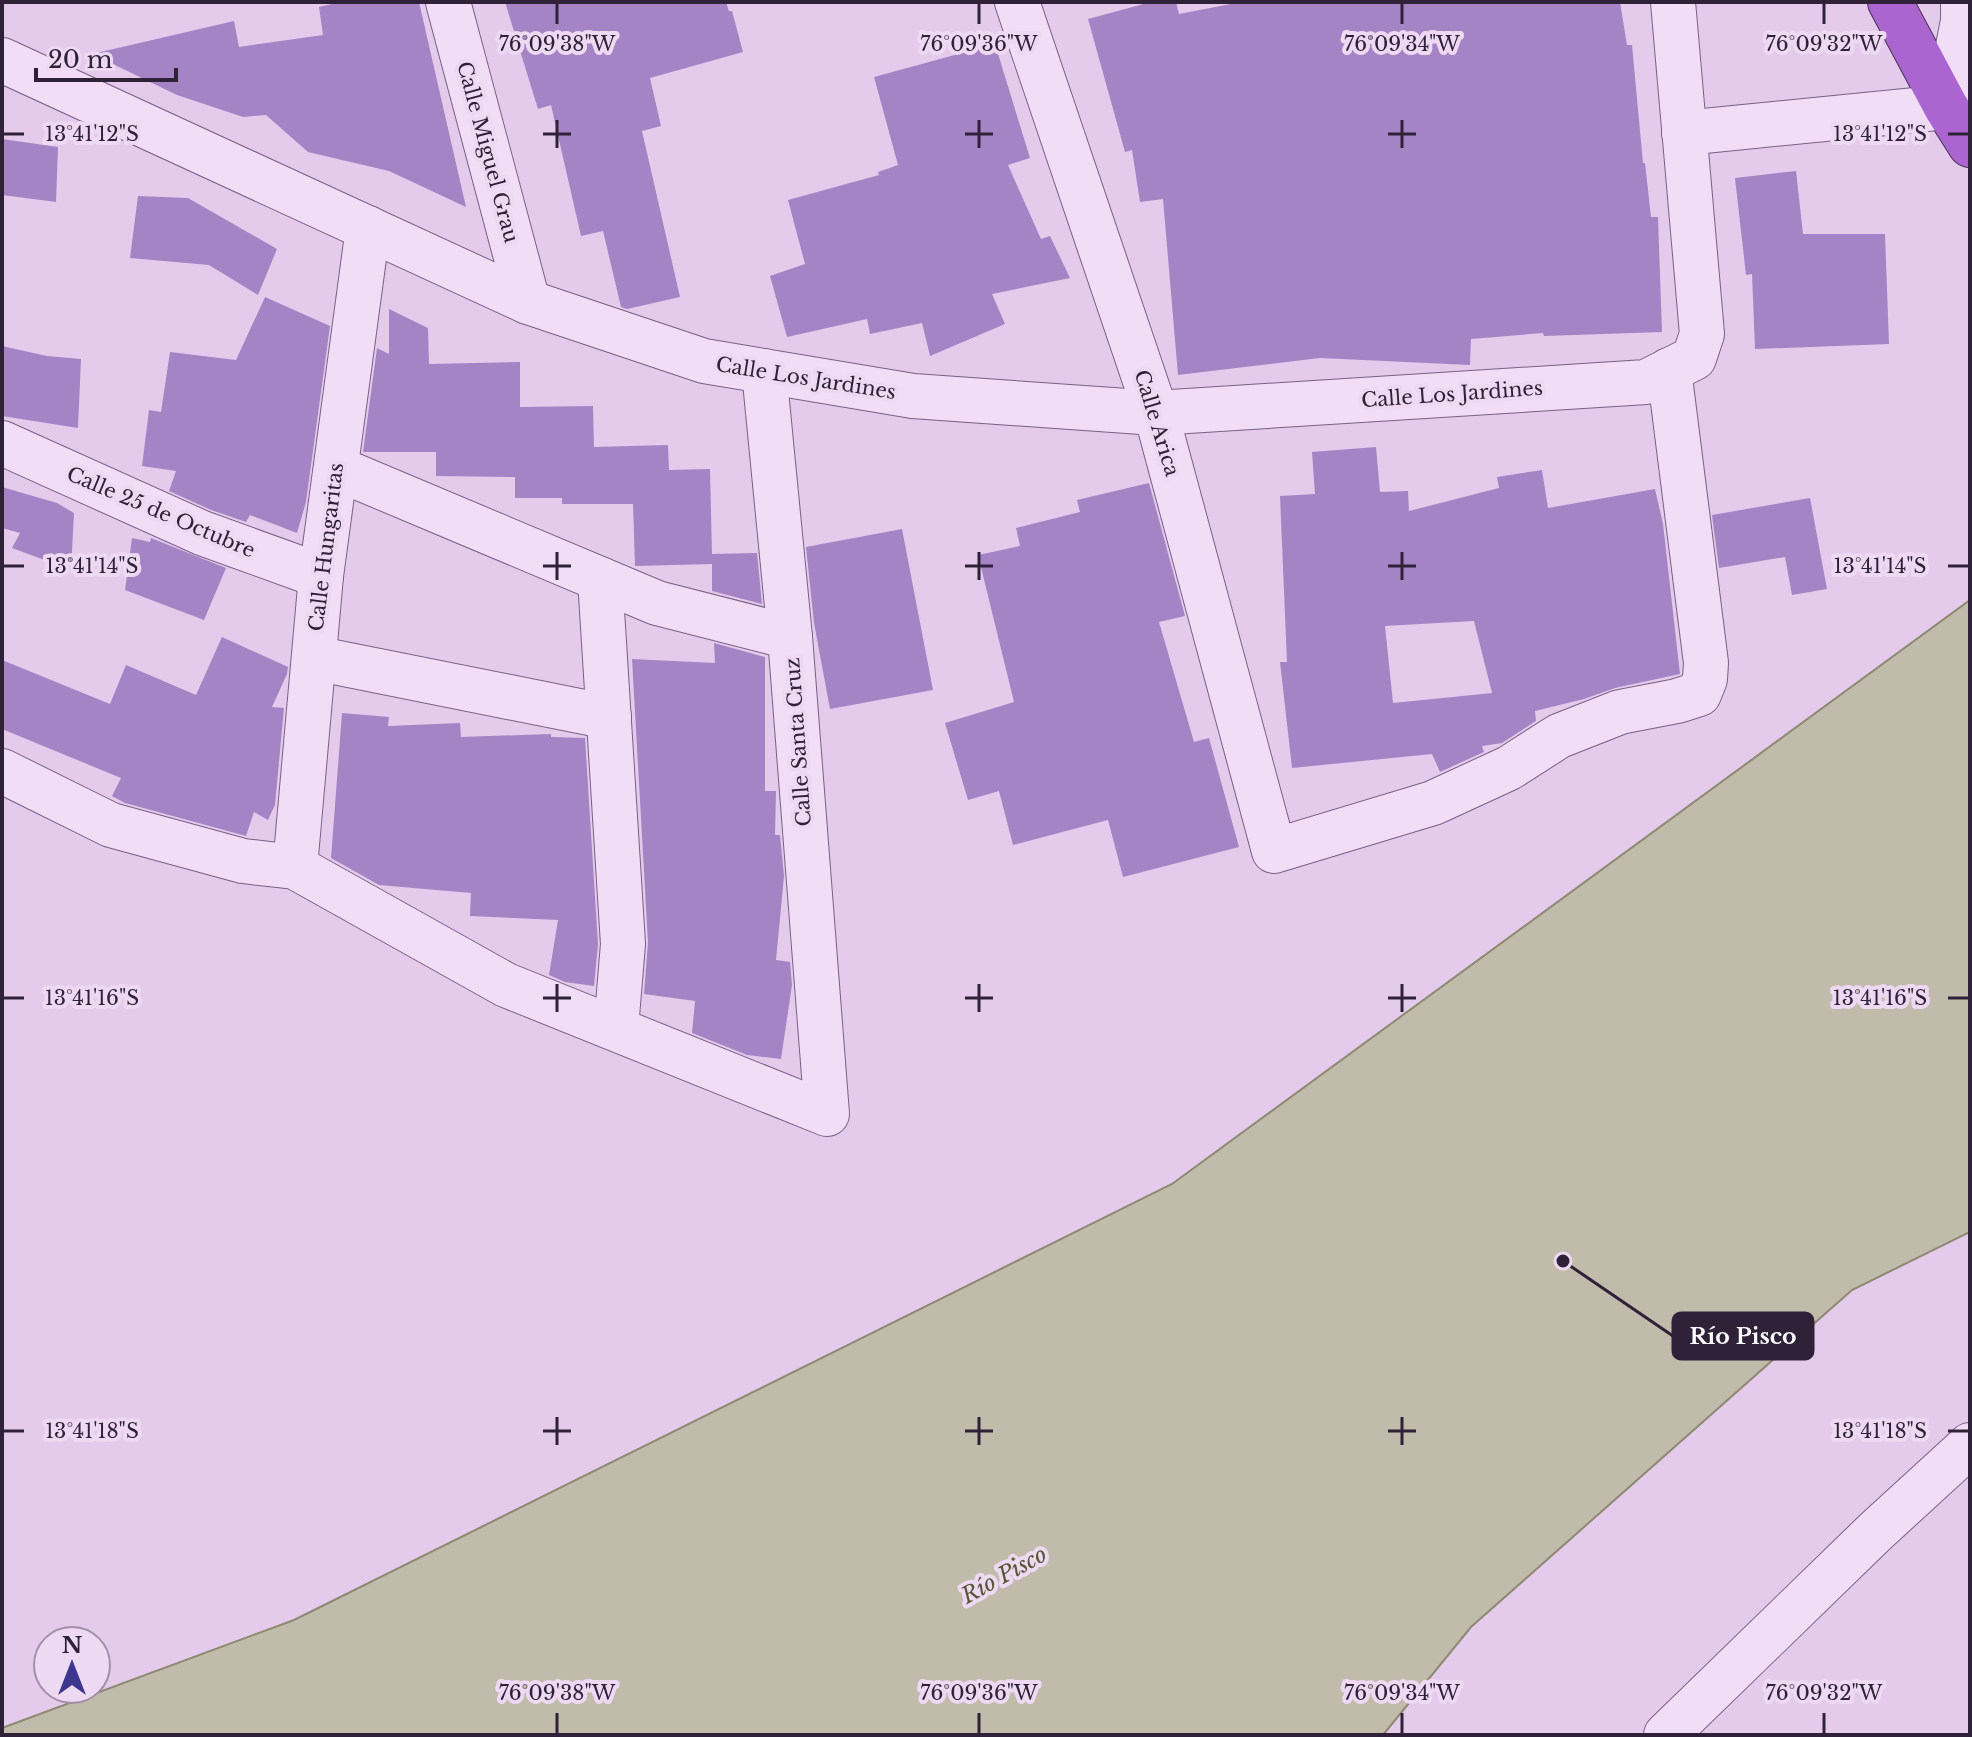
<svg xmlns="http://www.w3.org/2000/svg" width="1972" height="1737" font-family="'Libre Baskerville',serif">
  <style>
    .water { fill: #c0bbab; stroke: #8e8972; stroke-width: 2 }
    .building { fill: #a584c5; fill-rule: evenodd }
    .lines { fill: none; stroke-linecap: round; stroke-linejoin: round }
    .street-casing { stroke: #786086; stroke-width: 46 }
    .highway-casing { stroke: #463454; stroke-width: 46 }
    .street { stroke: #f1ddf6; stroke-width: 44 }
    .highway { stroke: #aa65d0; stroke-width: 44 }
    .ticks { fill: none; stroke: #2f2238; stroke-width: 3 }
    .labels { text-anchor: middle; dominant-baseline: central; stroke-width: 8; stroke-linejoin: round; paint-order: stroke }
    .street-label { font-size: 20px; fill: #2f2238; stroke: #eed9f3 }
    .water-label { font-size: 22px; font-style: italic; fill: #555633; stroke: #eed9f3 }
    .ticks-label { font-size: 20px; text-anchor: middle; fill: #2f2238; stroke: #eed9f3; stroke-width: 8; stroke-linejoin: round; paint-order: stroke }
    .leader { fill: none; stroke: #2f2238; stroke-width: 3 }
    .callout-dot { fill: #2f2238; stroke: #eed9f3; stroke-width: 3 }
    .callout { fill: #2f2238; stroke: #2f2238; stroke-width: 3 }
    .callout-label { font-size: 22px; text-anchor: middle; font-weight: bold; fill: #fff }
  </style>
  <rect width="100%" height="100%" fill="#e4cbeb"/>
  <!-- water -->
  <polygon class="water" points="1970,600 1970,1232 1852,1290 1471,1627 1383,1735 2,1735 2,1728 294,1620 1172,1184"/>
  <!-- building -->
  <g class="building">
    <polygon points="340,2 419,2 466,207 389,171 308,152 266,115 243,117 177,95 92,54 234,21 239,47 323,35 319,7"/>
    <polygon points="505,2 726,2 729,11 732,11 743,52 650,78 661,126 642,131 680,297 627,309 621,307 603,231 581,236 551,105 538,109"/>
    <polygon points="1151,2 1176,2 1179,14 1241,2 1620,2 1627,45 1632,45 1643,163 1645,163 1651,217 1658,217 1662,332 1544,336 1543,333 1471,339 1470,365 1320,358 1178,375 1163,199 1140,202 1132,150 1125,152 1088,19"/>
    <polygon points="995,44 1030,158 1008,165 1041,239 1050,236 1070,278 992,294 1005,324 930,356 922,323 870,334 867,319 787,337 770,276 805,264 788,200 879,175 878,172 898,165 874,77"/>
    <polygon points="2,139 58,147 56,202 2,195"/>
    <polygon points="1796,171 1803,234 1885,234 1889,344 1755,349 1752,274 1746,275 1735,178"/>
    <polygon points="138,196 188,198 277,249 258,295 209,265 130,258"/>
    <polygon points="265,297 330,326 306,502 297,533 250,515 246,522 211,510 169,491 176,471 142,466 149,410 161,412 170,352 236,360"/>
    <polygon points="389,309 428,328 429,364 520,362 520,407 593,406 594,447 668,445 669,470 710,469 712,554 757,553 762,604 712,591 712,564 635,566 633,504 562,504 562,498 515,498 515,477 436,476 436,452 363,452 377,348 389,354"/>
    <polygon points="2,346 47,356 81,359 78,428 2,416"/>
    <path d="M1376,447L1380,492L1408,491L1409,511L1499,488L1497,477L1542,470L1548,508L1655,489L1663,524L1680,674L1615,688L1584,699L1535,711L1536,721L1502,743L1482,746L1484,752L1440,772L1432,754L1292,768L1280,662H1287L1280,496L1315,494L1312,452ZM1474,621L1492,693L1393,703L1385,626Z"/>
    <polygon points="1149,483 1185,616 1159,622 1194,742 1209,738 1239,847 1123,877 1108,820 1013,845 999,791 968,800 945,723 1014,702 978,555 1020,546 1016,528 1080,512 1077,500"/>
    <polygon points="2,487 57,503 74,513 71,570 12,548 20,533 2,528"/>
    <polygon points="1810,498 1827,589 1792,595 1785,557 1719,568 1712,515"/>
    <polygon points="902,529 933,690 830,709 814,623 806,547"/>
    <polygon points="132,538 150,542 151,538 226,568 204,620 125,590"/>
    <polygon points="222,637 288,667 287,674 272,707 284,708 275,805 268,820 254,812 246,836 125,803 112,796 121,778 2,729 2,660 110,704 126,665 196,695"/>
    <polygon points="714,643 765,657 765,791 776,791 775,835 780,835 784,876 776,960 790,962 792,985 781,1059 747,1055 692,1033 695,1001 644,994 648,942 632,659 715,663"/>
    <polygon points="342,713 389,717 388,726 460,723 461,737 551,734 551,737 585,738 598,944 594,986 565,982 549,975 558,920 470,916 471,893 379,885 331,858"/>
  </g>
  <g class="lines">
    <defs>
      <g id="street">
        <polyline points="448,2 528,302"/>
        <polyline points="1017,2 1156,413 1274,851 1433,803 1509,768 1559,736 1620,712 1677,701 1699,694 1705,679 1706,663 1669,370"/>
        <polyline points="2,60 528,302 704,361 913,396 1156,413 1646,382 1694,358 1702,334 1673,2"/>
        <polyline points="1684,133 1946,107 1963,21 1963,2"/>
        <polyline points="2,443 202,533 321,576"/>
        <polyline points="336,468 657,603 790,637"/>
        <polyline points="600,579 623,944 616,1028"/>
        <polyline points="314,658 609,717"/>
        <polyline points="2,771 111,825 243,861 295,867 506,985 827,1114 790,637 764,371"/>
        <polyline points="295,867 321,576 368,228"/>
        <polyline points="1666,1735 1875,1532 1970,1445"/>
      </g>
      <polyline id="highway" points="1890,2 1946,107 1970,145"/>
    </defs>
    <!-- street casing -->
    <use href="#street" class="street-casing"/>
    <!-- highway casing -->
    <use href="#highway" class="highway-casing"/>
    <!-- street -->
    <use href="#street" class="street"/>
    <!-- highway -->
    <use href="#highway" class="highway"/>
  </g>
  <!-- ticks -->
  <path class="ticks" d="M557,4V24M979,4V24M1402,4V24M1824,4V24M557,120V148M979,120V148M1402,120V148M4,134H24M543,134H571M965,134H993M1388,134H1416M1948,134H1968M557,552V580M979,552V580M1402,552V580M4,566H24M543,566H571M965,566H993M1388,566H1416M1948,566H1968M557,984V1012M979,984V1012M1402,984V1012M4,998H24M543,998H571M965,998H993M1388,998H1416M1948,998H1968M557,1417V1445M979,1417V1445M1402,1417V1445M4,1431H24M543,1431H571M965,1431H993M1388,1431H1416M1948,1431H1968M557,1713V1733M979,1713V1733M1402,1713V1733M1824,1713V1733"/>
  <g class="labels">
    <!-- street labels -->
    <g class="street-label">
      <text transform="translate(488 152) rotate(75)">Calle Miguel Grau</text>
      <text transform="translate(806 378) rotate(9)">Calle Los Jardines</text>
      <text transform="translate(1452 394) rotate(-4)">Calle Los Jardines</text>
      <text transform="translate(1157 423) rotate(73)">Calle Arica</text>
      <text transform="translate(161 512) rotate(23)">Calle 25 de Octubre</text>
      <text transform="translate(326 547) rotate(-83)">Calle Hungaritas</text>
      <text transform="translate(798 742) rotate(-94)">Calle Santa Cruz</text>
    </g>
    <!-- water labels -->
    <g class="water-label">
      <text transform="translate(1004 1575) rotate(-29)">Río Pisco</text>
    </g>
  </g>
  <g class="ticks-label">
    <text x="557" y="51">76°09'38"W</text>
    <text x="979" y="51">76°09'36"W</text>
    <text x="1402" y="51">76°09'34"W</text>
    <text x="1824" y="51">76°09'32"W</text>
    <text x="92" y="141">13°41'12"S</text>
    <text x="1880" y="141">13°41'12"S</text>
    <text x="92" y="573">13°41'14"S</text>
    <text x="1880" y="573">13°41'14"S</text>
    <text x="92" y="1005">13°41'16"S</text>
    <text x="1880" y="1005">13°41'16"S</text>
    <text x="92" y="1438">13°41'18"S</text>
    <text x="1880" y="1438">13°41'18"S</text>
    <text x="557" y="1700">76°09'38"W</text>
    <text x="979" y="1700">76°09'36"W</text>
    <text x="1402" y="1700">76°09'34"W</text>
    <text x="1824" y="1700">76°09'32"W</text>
  </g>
  <!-- callouts -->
  <path class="leader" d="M1563 1261L1673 1336"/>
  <circle class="callout-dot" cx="1563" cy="1261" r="8"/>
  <rect class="callout" x="1673" y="1313" width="140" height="46" rx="8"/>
  <g class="callout-label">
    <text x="1743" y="1344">Río Pisco</text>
  </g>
  <!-- border -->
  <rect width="1972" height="1737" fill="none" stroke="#2f2238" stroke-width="8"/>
  <!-- north arrow -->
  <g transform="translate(72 1665)"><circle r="38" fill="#eed9f3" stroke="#a290a8" stroke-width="2"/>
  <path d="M0-6L14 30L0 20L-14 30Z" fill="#3d368f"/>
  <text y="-12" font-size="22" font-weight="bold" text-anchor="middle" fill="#2f2238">N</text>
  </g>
  <!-- scale -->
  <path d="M36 68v12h140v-12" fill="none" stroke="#2f2238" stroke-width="4"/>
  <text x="48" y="68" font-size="24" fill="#2f2238" stroke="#eed9f3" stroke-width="6" paint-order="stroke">20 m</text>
</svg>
